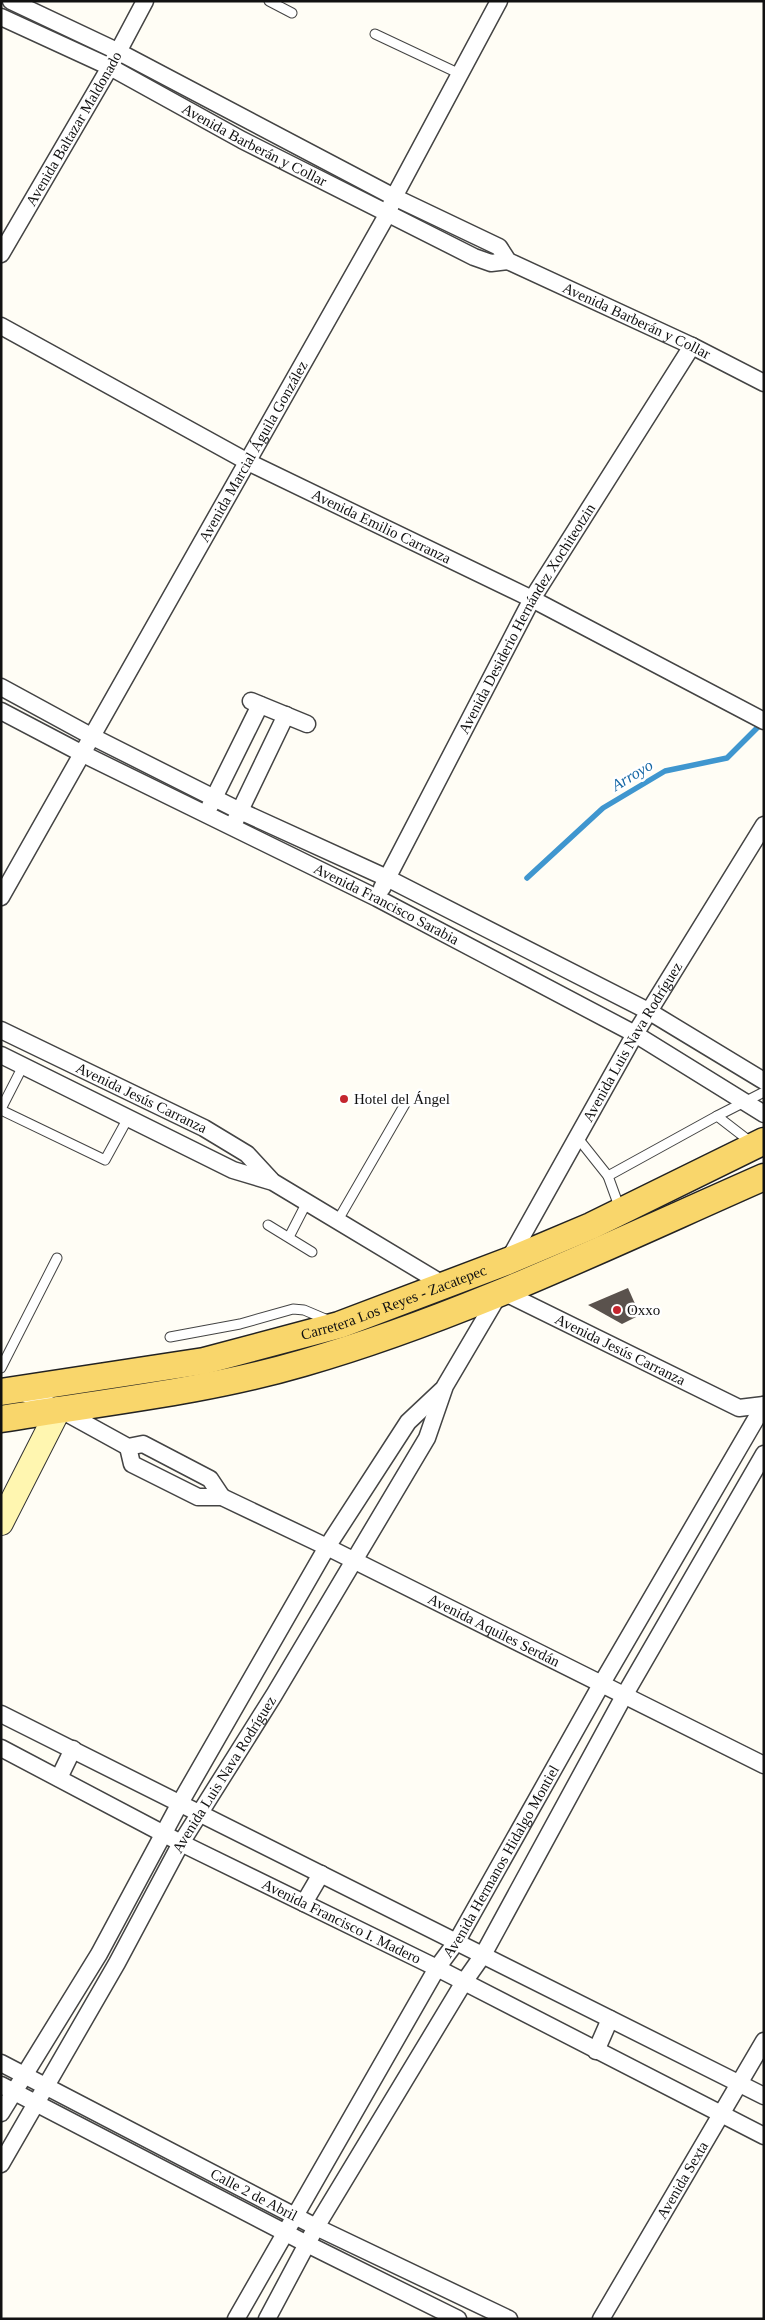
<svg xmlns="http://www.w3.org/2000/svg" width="765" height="2320" font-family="Georgia,serif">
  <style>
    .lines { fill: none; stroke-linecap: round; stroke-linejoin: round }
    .stream { stroke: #3f96cf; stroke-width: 5.5 }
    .building { fill: #5a524d }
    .lane-casing { stroke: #444; stroke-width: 11 }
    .street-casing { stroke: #444; stroke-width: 19 }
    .secondary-casing { stroke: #333; stroke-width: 26 }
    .primary-casing { stroke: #222; stroke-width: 29 }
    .lane { stroke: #fff; stroke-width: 9 }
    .street { stroke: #fff; stroke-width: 16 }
    .secondary { stroke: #fff6b0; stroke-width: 24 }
    .primary { stroke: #f9d66b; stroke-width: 26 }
    .poi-dot { fill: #c4262e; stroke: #fff; stroke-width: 2 }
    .labels { text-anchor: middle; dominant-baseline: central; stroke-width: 5; stroke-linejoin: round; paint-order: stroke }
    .street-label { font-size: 15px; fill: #111; stroke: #fff }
    .poi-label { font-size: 15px; fill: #111; stroke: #fff; text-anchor: start }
    .water-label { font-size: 16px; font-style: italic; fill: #1768a6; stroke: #fff }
  </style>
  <rect width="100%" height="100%" fill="#fffdf5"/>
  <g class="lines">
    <!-- stream -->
    <polyline class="stream" points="527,878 603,808 665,771 727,758 763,722"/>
  </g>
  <!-- building -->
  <polygon class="building" points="628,1288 640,1315 622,1324 588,1305"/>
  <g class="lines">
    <defs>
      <g id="lane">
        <polyline points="269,1 292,13"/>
        <polyline points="375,34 460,74"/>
        <polyline points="1,1109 23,1066"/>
        <polyline points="1,1110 105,1160 128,1118"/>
        <polyline points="717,1116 764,1092"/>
        <polyline points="577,1137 608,1176"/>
        <polyline points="620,1209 608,1176 717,1116 752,1143"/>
        <polyline points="338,1220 405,1104"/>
        <polyline points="268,1225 312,1252"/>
        <polyline points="289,1237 307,1202"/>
        <polyline points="170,1337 240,1324 293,1309 304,1310 330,1321"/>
        <polyline points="1,1368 57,1258"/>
      </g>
      <g id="street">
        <path id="s1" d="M11,1L117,51L394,197L499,247L508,261L692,346L764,383"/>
        <path id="s2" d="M1,17L110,67L242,140L474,257L491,263L508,261"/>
        <path id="s3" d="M1,254L110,67L145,1"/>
        <path id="s4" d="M1,326L248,462L532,599L764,721"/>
        <polyline points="1,687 91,736 240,811 387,878 650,1012 764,1081"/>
        <polyline points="251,701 307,724"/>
        <path id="s5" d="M1,711L81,753L377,898L635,1034L764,1114"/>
        <polyline points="210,806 260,705"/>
        <polyline points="235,821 286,715"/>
        <path id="s6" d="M382,888L532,599L692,346"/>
        <path id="s7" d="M1,897L387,215L394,197L499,1"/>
        <path id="s8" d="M1,1030L204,1128L247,1154L271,1180"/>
        <polyline points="1,1055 233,1170 273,1182 446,1286"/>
        <path id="s9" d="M508,1261L635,1034L764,825"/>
        <polyline points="17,1390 59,1409 128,1447 143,1444 210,1479 222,1497"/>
        <path id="s10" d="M128,1447L132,1464L198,1497H222L327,1547L764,1765"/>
        <polyline points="1,1714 764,2096"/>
        <path id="s11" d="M1,1748L181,1843L437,1968L764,2136"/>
        <polyline points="59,1778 73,1749"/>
        <polyline points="304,1903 321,1874"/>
        <polyline points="596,2051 610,2019"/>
        <path id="s12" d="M1,2063L316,2227L509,2319"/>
        <polyline points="1,2085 307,2244 458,2319"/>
        <polyline points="1,2113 99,1954 180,1803 327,1547 408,1422 442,1390"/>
        <path id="s13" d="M1,2164L117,1963L181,1843L274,1695L427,1438L445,1386L501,1291L739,1408L764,1405"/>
        <path id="s14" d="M236,2319L437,1968L457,1941L602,1683L764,1405"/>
        <polyline points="267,2319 316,2227 464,1982 483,1955 624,1696 764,1454"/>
        <path id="s15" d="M601,2319L764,2041"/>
      </g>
      <polyline id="secondary" points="1,1523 59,1409"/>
      <g id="primary">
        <path id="s16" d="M1,1392L204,1361L339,1325L508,1261L591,1226L764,1141"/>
        <path d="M1,1419C102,1402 204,1392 303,1363C460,1318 614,1243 764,1177"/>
      </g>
    </defs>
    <!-- lane casing -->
    <use href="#lane" class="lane-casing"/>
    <!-- street casing -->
    <use href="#street" class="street-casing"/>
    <!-- secondary casing -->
    <use href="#secondary" class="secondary-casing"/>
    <!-- primary casing -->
    <use href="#primary" class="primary-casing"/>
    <!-- lane -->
    <use href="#lane" class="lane"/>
    <!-- street -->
    <use href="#street" class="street"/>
    <!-- secondary -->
    <use href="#secondary" class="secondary"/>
    <!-- primary -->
    <use href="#primary" class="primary"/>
  </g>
  <!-- markers -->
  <g class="poi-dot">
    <circle cx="344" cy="1099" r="5"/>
    <circle cx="617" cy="1310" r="5"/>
  </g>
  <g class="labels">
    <!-- street labels -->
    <g class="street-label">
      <text stroke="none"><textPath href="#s3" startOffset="145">Avenida Baltazar Maldonado</textPath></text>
      <text stroke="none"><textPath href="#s2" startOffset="284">Avenida Barberán y Collar</textPath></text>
      <text stroke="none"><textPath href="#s1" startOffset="705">Avenida Barberán y Collar</textPath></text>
      <text stroke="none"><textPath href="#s7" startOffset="512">Avenida Marcial Águila González</textPath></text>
      <text stroke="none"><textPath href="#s4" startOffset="430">Avenida Emilio Carranza</textPath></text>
      <text stroke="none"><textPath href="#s6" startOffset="306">Avenida Desiderio Hernández Xochiteotzin</textPath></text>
      <text stroke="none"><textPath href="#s5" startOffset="431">Avenida Francisco Sarabia</textPath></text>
      <text stroke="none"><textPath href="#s9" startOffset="252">Avenida Luis Nava Rodríguez</textPath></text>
      <text stroke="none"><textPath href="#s8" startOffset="156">Avenida Jesús Carranza</textPath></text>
      <text stroke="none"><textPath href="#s16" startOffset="404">Carretera Los Reyes - Zacatepec</textPath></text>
      <text stroke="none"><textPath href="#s13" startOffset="1140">Avenida Jesús Carranza</textPath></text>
      <text stroke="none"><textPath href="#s10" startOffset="418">Avenida Aquiles Serdán</textPath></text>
      <text stroke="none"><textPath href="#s13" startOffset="449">Avenida Luis Nava Rodríguez</textPath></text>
      <text stroke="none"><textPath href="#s14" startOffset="529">Avenida Hermanos Hidalgo Montiel</textPath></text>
      <text stroke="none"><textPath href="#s11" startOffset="382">Avenida Francisco I. Madero</textPath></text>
      <text stroke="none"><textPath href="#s15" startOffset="161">Avenida Sexta</textPath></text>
      <text stroke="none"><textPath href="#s12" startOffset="285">Calle 2 de Abril</textPath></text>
    </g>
    <!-- poi labels -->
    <g class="poi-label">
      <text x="354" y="1099">Hotel del Ángel</text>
      <text x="627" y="1310">Oxxo</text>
    </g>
    <!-- water labels -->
    <g class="water-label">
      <text transform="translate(632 775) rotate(-31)">Arroyo</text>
    </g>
  </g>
  <!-- border -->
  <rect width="765" height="2320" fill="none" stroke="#111111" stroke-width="5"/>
</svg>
